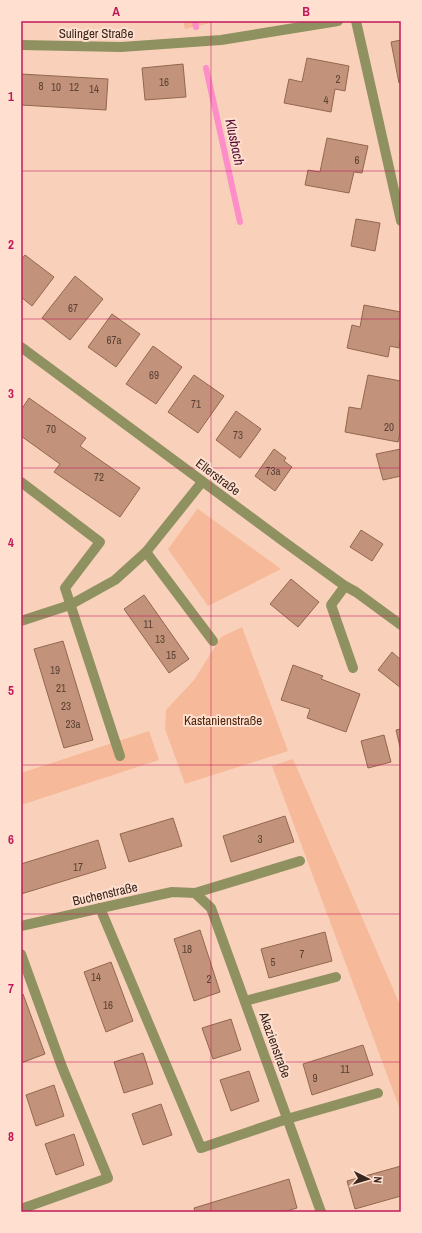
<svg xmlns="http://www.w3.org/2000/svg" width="422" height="1233" font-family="'Archivo Narrow',sans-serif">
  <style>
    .green { fill: #f6b999 }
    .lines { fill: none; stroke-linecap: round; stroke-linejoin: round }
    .stream { stroke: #fd8ec7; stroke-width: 6 }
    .building { fill: #c2937a; stroke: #93674f }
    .service { stroke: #909161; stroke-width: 10 }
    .minor { stroke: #909161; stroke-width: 10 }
    .tertiary { stroke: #909161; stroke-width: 10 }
    .grid { fill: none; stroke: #c2185b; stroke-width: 1; stroke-opacity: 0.55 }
    .labels { text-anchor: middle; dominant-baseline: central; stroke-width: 4; stroke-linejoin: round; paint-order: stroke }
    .number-label { font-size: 11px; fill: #5b4134 }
    .street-label { font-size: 13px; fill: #39261c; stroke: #ffe0d0 }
    .park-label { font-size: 13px; fill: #4f260d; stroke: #ffe0d0 }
    .water-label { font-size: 14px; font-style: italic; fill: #520e36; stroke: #ffe0d0 }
    .neatline { fill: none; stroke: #c2185b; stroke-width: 1.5 }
    .grid-label { font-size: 13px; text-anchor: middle; font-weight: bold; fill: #c2185b }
  </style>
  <rect width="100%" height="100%" fill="#f9d1bb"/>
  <!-- green -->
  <g class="green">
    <polygon points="183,21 218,21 185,29"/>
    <polygon points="198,508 198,509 281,569 208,606 168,549"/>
    <polygon points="242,627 288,751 185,784 165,729 166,710 194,680 221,637"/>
    <polygon points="149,731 159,760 21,805 21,773"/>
    <polygon points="293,759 401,1007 401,1112 272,766"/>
  </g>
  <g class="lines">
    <!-- stream -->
    <g class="stream">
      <polyline points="195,21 196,27"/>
      <polyline points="206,68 240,222"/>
    </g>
  </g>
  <!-- building -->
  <g class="building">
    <polygon points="401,40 401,82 399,83 391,42"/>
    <polygon points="307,58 349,66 345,91 335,89 331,112 284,103 289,79 302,82"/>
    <polygon points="183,64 186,97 145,100 142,68"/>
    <polygon points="21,74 108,79 106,110 21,105"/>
    <polygon points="327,138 368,146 362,173 354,172 349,193 305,185 308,170 320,172"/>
    <polygon points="356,219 380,223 375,251 351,246"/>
    <polygon points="25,255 54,277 32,306 21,297 21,260"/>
    <polygon points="75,276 103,299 70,340 42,318"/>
    <polygon points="364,305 401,312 401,335 399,348 390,346 388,357 347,348 352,325 360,327"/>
    <polygon points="112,314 140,334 116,367 88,347"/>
    <polygon points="153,346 182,367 156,404 126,384"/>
    <polygon points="194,375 224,396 198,433 168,412"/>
    <polygon points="368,375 401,381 401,428 398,442 345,432 349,407 361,409"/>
    <polygon points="29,398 86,438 80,446 140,488 120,517 54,472 60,464 21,436 21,410"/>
    <polygon points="236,411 261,429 240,458 216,440"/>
    <polygon points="274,449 286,458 284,461 292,467 275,491 255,476"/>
    <polygon points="401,449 401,476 383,480 376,454"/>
    <polygon points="361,530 383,544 372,561 350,547"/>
    <polygon points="291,579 319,602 298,627 270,604"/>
    <polygon points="144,595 189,659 169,673 124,609"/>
    <polygon points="63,641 93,740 64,748 34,649"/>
    <polygon points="392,652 401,660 401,688 378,670"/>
    <polygon points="293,665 323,676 321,679 360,694 346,732 307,718 310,709 281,700"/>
    <polygon points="401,729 401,746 400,747 396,730"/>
    <polygon points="384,735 391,762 368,768 361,741"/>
    <polygon points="285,816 294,842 231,862 223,836"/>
    <polygon points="173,818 182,846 129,862 120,834"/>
    <polygon points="98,840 106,868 21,894 21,864"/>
    <polygon points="200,930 220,992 194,1001 174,939"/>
    <polygon points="325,932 332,961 269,978 261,949"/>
    <polygon points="111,962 133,1021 106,1032 84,972"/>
    <polygon points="23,994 45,1054 21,1063 21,995"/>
    <polygon points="231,1019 241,1050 213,1059 202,1028"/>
    <polygon points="363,1045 373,1075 312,1095 303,1064"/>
    <polygon points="143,1053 153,1084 124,1093 114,1062"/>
    <polygon points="249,1071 259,1101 231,1111 220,1080"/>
    <polygon points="54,1085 64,1116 36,1126 26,1095"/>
    <polygon points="161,1104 172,1135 143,1145 132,1114"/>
    <polygon points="74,1134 84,1165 56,1175 45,1144"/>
    <polygon points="401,1166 401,1196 355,1209 347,1181"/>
    <polygon points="289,1179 297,1208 283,1212 195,1212 194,1208"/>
  </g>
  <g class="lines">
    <!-- service -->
    <g class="service">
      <polyline points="21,482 100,542 65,588 120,756"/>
      <polyline points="146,552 213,641"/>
      <polyline points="345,586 331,605 353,668"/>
      <polyline points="195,893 300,861"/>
      <polyline points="100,908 201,1148 287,1119 378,1093"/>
      <polyline points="21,954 62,1067 108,1178 21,1209"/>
      <polyline points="245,1001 336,977"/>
    </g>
    <!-- minor -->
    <g class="minor">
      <polyline points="356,21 401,221"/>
      <polyline points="21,45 121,47 221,40 338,21"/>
      <polyline points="21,621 70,605 115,580 146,552 202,482"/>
      <polyline points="21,926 172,892 195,893 211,908 321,1212"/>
    </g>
    <!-- tertiary -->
    <polyline class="tertiary" points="21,347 283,541 345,586 356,592 401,625"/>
  </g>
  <!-- grid -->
  <path class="grid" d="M211,21V1212M21,171H401M21,319H401M21,468H401M21,616H401M21,765H401M21,914H401M21,1062H401"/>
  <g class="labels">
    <!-- number labels -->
    <g class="number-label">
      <text x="338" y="79">2</text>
      <text x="164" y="82">16</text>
      <text x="41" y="86">8</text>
      <text x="56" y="87">10</text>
      <text x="74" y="87">12</text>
      <text x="94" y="89">14</text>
      <text x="326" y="100">4</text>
      <text x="357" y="160">6</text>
      <text x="73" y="308">67</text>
      <text x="114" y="340">67a</text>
      <text x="154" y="375">69</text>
      <text x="196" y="404">71</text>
      <text x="389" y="427">20</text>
      <text x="51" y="429">70</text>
      <text x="238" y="435">73</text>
      <text x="273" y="471">73a</text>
      <text x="99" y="477">72</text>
      <text x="148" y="624">11</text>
      <text x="160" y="639">13</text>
      <text x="171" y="655">15</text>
      <text x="55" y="670">19</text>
      <text x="61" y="688">21</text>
      <text x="66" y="706">23</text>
      <text x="73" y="724">23a</text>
      <text x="260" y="839">3</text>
      <text x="78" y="867">17</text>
      <text x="187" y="949">18</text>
      <text x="302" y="954">7</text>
      <text x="273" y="962">5</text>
      <text x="96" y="977">14</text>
      <text x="209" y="979">2</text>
      <text x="108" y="1005">16</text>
      <text x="345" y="1069">11</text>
      <text x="315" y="1078">9</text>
    </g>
    <!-- street labels -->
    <g class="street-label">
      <text x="96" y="33">Sulinger Straße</text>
      <text transform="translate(218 477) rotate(37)">Ellerstraße</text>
      <text transform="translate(105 894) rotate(-13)">Buchenstraße</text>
      <text transform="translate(275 1045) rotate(70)">Akazienstraße</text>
    </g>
    <!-- park labels -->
    <g class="park-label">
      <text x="223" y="720">Kastanienstraße</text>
    </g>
    <!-- water labels -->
    <g class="water-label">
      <text transform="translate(235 142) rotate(78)">Klusbach</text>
    </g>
  </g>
  <!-- border -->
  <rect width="422" height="1233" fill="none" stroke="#ffe0d0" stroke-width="44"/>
  <!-- north arrow -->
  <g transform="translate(368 1179) rotate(95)" stroke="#ffe0d0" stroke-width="3" paint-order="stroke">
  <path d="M0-3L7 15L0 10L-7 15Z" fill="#39261c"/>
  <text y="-6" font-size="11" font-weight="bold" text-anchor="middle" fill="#39261c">N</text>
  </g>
  <rect x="22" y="22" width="378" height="1189" class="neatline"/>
  <g class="grid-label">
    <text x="116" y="16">A</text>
    <text x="306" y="16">B</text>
    <text x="11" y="101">1</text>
    <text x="11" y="249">2</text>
    <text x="11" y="398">3</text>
    <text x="11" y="547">4</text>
    <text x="11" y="695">5</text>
    <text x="11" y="844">6</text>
    <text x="11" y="993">7</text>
    <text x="11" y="1141">8</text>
  </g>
</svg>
